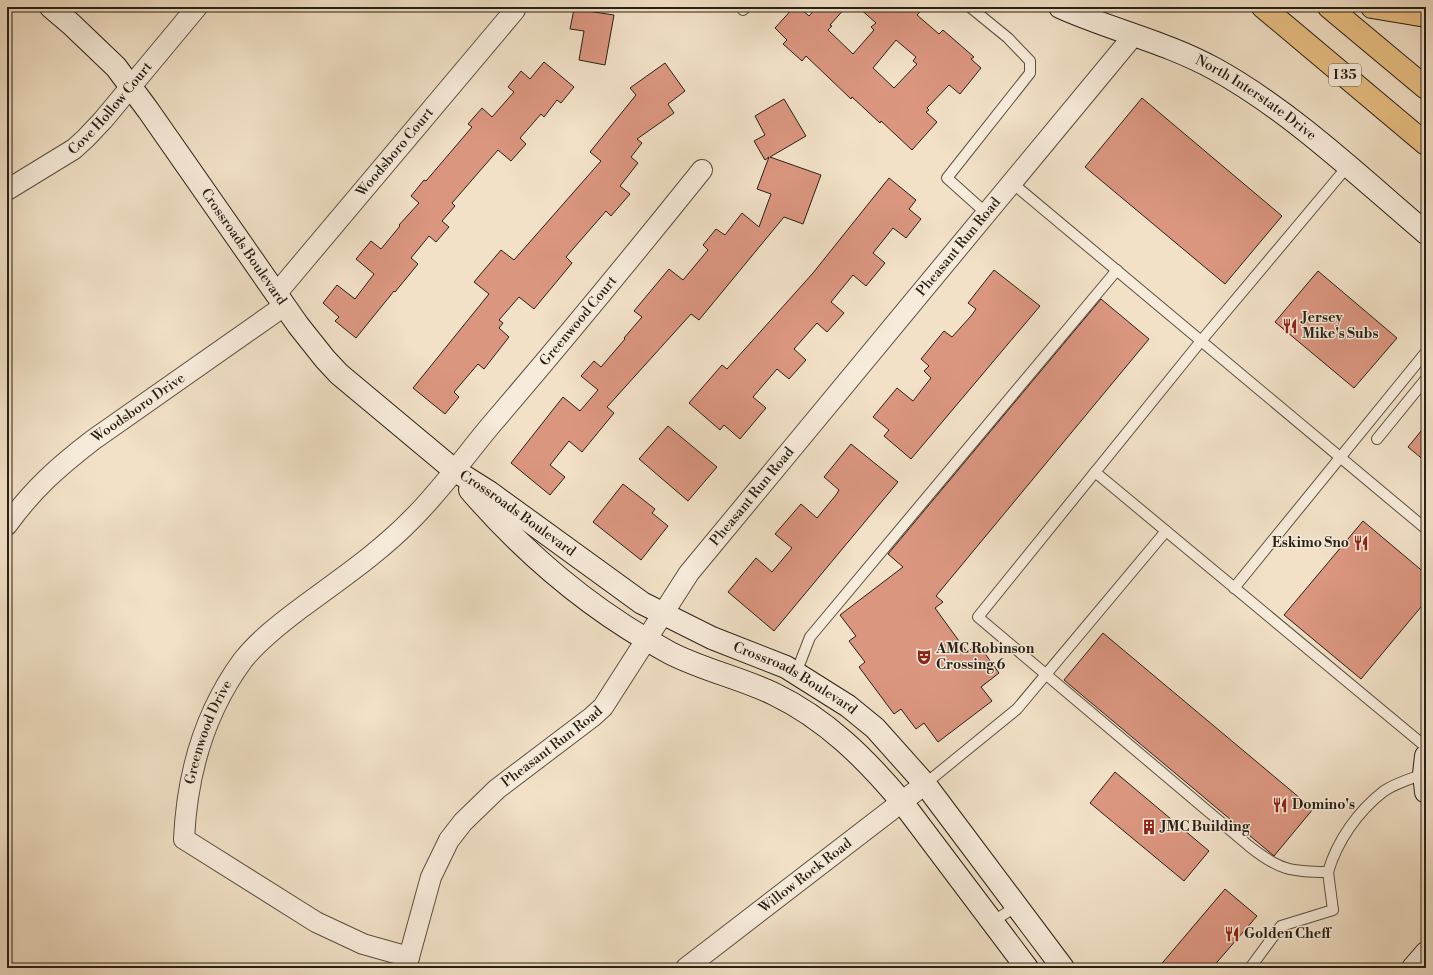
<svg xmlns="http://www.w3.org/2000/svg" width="1433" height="975" font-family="'Libre Bodoni',serif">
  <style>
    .building { fill: #db9680; stroke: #282015; fill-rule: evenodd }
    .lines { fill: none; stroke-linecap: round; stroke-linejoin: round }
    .lane-casing { stroke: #5a5042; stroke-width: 12 }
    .street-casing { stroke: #5a5042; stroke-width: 22 }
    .secondary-casing { stroke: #282015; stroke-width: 24 }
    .highway-casing { stroke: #282015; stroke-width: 24 }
    .lane { stroke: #f7ecdb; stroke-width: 10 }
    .street { stroke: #f7ecdb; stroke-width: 20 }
    .secondary { stroke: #f7ecdb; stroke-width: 22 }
    .highway { stroke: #e9c084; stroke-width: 22 }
    .labels { text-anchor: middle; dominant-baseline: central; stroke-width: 3; stroke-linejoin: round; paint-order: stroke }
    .shield { fill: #f7ecdb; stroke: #665d50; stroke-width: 1 }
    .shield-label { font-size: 13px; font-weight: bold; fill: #282015 }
    .street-label { font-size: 14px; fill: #282015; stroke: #f7ecdb }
    .poi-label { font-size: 14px; font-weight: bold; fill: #282015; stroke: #f7ecdb; text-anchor: start }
  </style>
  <rect width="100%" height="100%" fill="#f2e1c7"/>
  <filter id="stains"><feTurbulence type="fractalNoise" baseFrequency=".005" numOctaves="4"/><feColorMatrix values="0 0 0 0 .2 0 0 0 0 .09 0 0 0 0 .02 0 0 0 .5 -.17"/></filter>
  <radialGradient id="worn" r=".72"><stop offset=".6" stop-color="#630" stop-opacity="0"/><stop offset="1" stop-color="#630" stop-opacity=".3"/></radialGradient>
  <!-- building -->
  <g class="building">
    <path d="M794,7H799L809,16L817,7H846L830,25L832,26L828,30L853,54L874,30L871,27L876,23L858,7H924L917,15L939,34L943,30L974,57L971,59L981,68L960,94L949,85L927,108L929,110L926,112L937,122L912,150L881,121L880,123L852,97L851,99L806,56L802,61L783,44L787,40L775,28ZM896,40L916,57L913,61L917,64L894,88L873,68Z"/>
    <polygon points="574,9 614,15 605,65 579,60 584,31 570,29"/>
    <polygon points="544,62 574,87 561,103 557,100 544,117 541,114 520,138 526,144 511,161 498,150 452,203 455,206 442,221 449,227 436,242 429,236 411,258 418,264 395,292 394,291 356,338 335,321 339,317 323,303 337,285 355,299 374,274 356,259 371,241 381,249 400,226 399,225 419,203 411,196 424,180 426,181 472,127 468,124 482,108 492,117 514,92 508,87 521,71 530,79"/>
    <polygon points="665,63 685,91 668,104 674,113 637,139 642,143 631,157 638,163 620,186 630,194 611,216 606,211 566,257 572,263 534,309 519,297 499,320 503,323 499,328 509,337 484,369 478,364 454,392 459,397 445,414 413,388 489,294 474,282 501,250 514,260 601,161 590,152 636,95 630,88"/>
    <polygon points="1142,98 1282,216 1225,284 1085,167"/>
    <polygon points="784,99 806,136 770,157 821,175 803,224 784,217 699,320 691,314 607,407 614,413 582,452 569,441 550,465 565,477 550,495 511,463 563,397 580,411 598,390 581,376 594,361 601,367 625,339 624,338 642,317 634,311 669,269 683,280 708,250 703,245 716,229 725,235 742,213 759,227 771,194 757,189 769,157 765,160 754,141 765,135 755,116"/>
    <polygon points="889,178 916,200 909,209 921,219 906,238 893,228 873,253 885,263 866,286 853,275 831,302 844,313 827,332 817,323 794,349 806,360 789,379 777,369 753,397 766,408 740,439 724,425 720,430 689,403 722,365 727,369 813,273"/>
    <polygon points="994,270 1040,306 911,459 884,436 889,430 873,417 897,388 913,401 931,378 924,371 929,366 921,359 944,331 952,337 971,316 976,309 968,303"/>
    <polygon points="1318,271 1397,338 1354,388 1275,322"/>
    <polygon points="1101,299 1149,339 936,596 943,602 935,608 967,652 978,644 999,673 981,687 992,701 938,742 924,723 916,729 901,709 894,714 859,667 865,662 849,641 856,636 840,615 903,567 888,554"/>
    <polygon points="1426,425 1426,462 1408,447"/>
    <polygon points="668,426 717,467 688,501 639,459"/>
    <polygon points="851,444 898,482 774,631 728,592 756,558 772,572 792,548 775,534 801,504 817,518 836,495 839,490 824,477"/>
    <polygon points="623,484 655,509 652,513 668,526 641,560 593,522"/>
    <polygon points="1363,521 1426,574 1426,601 1361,679 1284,615"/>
    <polygon points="1103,633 1313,809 1274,856 1064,680"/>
    <polygon points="1115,772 1209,851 1184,881 1090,803"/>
    <polygon points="1225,889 1257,916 1212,968 1158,968"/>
  </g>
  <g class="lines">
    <defs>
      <g id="lane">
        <polyline points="970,7 1008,38 1030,61 1030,73 947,178 986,213"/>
        <polyline points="743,10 746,7"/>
        <path d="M1347,167L1201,341L978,617L1249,846C1279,870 1291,872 1328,872C1337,841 1358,811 1384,791C1396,783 1410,779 1424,774"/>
        <polyline points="1011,182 1426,529"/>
        <polyline points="1377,439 1425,380"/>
        <polyline points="1095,472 1426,747"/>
        <polyline points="1234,588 1426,352"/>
        <polyline points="796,673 810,637 1117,270"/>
        <polyline points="925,784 1017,709 1166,531"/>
        <polyline points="992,922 1017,906"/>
        <polyline points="1250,968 1281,926 1333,910 1328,872"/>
      </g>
      <g id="street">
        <path id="s1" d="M7,190L74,149L86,138L103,120L197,7"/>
        <path id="s2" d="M276,294L515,10"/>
        <path id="s3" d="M7,525C33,489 58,467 93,440L284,306"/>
        <path id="s4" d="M409,957L363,944L316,922L184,839C187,774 204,713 243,660C259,640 281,623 301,608C340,579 379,553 413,518C442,489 465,456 491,425C563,341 633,256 702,170"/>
        <path id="s5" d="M406,968L431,877L449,840L463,822L497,789L592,717L603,707L689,573L1134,35"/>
        <path id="s6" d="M686,968L925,784"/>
      </g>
      <g id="secondary">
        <path id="s7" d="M51,7L71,24L116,67L148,110L298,325L325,359L339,374L454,470L489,492L642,603L712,638L786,667L848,706L875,728L925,784L1063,968"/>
        <path id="s8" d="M1060,7C1111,30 1166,42 1215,69C1291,111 1360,177 1426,233"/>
        <path d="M470,490C526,555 594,612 670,653C703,670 741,678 774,694C826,719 866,759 902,802L1027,968"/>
        <polyline points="1426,756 1424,774 1426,792"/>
        <polyline points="1413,968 1426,953"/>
      </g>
      <g id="highway">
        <polyline points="1263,7 1426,144"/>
        <polyline points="1329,7 1426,88"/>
        <polyline points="1372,7 1426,16"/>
      </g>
    </defs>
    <!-- lane casing -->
    <use href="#lane" class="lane-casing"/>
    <!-- street casing -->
    <use href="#street" class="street-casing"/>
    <!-- secondary casing -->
    <use href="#secondary" class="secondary-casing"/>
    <!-- highway casing -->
    <use href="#highway" class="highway-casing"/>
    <!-- lane -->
    <use href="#lane" class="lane"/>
    <!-- street -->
    <use href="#street" class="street"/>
    <!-- secondary -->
    <use href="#secondary" class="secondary"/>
    <!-- highway -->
    <use href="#highway" class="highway"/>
  </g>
  <!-- icons -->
  <defs>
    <symbol id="restaurant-bare" viewBox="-9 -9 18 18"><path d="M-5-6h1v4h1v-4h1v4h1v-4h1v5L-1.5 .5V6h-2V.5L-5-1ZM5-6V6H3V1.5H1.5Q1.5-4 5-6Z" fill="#8f2418" stroke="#f7ecdb" stroke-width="2.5" paint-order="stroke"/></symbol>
    <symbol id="theatre-bare" viewBox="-9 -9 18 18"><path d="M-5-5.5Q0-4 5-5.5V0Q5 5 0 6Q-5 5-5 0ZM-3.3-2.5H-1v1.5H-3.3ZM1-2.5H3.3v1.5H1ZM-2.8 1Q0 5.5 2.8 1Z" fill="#8f2418" stroke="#f7ecdb" stroke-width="2.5" paint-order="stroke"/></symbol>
    <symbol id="building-bare" viewBox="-9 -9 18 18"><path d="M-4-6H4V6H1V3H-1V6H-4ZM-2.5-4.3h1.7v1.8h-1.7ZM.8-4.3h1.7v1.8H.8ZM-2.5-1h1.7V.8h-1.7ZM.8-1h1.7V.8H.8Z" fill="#8f2418" stroke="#f7ecdb" stroke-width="2.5" paint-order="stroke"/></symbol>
  </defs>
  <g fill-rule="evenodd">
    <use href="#restaurant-bare" x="1279" y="315" width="22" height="22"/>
    <use href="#restaurant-bare" x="1350" y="532" width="22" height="22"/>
    <use href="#theatre-bare" x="913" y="646" width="22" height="22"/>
    <use href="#restaurant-bare" x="1269" y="794" width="22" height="22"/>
    <use href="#building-bare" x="1138" y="816" width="22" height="22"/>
    <use href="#restaurant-bare" x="1221" y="923" width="22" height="22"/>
  </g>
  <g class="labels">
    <!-- shield labels -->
    <rect class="shield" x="1329" y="64" width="32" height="22" rx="3"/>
    <g class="shield-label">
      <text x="1345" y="75">I 35</text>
    </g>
    <!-- street labels -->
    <g class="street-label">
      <text stroke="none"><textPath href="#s8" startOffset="217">North Interstate Drive</textPath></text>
      <text stroke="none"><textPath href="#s1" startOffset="133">Cove Hollow Court</textPath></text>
      <text stroke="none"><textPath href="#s2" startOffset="185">Woodsboro Court</textPath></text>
      <text stroke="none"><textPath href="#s5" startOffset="922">Pheasant Run Road</textPath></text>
      <text stroke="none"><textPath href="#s7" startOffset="309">Crossroads Boulevard</textPath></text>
      <text stroke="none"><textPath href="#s4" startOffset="926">Greenwood Court</textPath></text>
      <text stroke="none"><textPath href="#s3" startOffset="177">Woodsboro Drive</textPath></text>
      <text stroke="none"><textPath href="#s5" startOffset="598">Pheasant Run Road</textPath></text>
      <text stroke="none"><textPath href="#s7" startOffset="695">Crossroads Boulevard</textPath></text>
      <text stroke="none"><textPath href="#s7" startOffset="1019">Crossroads Boulevard</textPath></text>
      <text stroke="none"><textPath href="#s4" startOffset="366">Greenwood Drive</textPath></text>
      <text stroke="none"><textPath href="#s5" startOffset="275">Pheasant Run Road</textPath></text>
      <text stroke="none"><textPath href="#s6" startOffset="151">Willow Rock Road</textPath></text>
    </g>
    <!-- poi labels -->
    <g class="poi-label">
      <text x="1302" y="318">Jersey<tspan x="1302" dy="16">Mike's Subs</tspan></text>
      <text x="1349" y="543" text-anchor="end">Eskimo Sno</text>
      <text x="936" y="649">AMC Robinson<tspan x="936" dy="16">Crossing 6</tspan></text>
      <text x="1292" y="805">Domino's</text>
      <text x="1161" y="827">JMC Building</text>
      <text x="1244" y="934">Golden Cheff</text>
    </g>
  </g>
  <!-- margin -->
  <rect width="1433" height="975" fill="none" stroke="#f2e1c7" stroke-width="24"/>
  <rect x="8" y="8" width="1417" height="959" fill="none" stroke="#282015" stroke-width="2"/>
  <rect x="12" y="12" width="1409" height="951" fill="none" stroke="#282015"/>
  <rect width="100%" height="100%" filter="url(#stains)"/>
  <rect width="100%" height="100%" fill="url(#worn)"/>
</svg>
